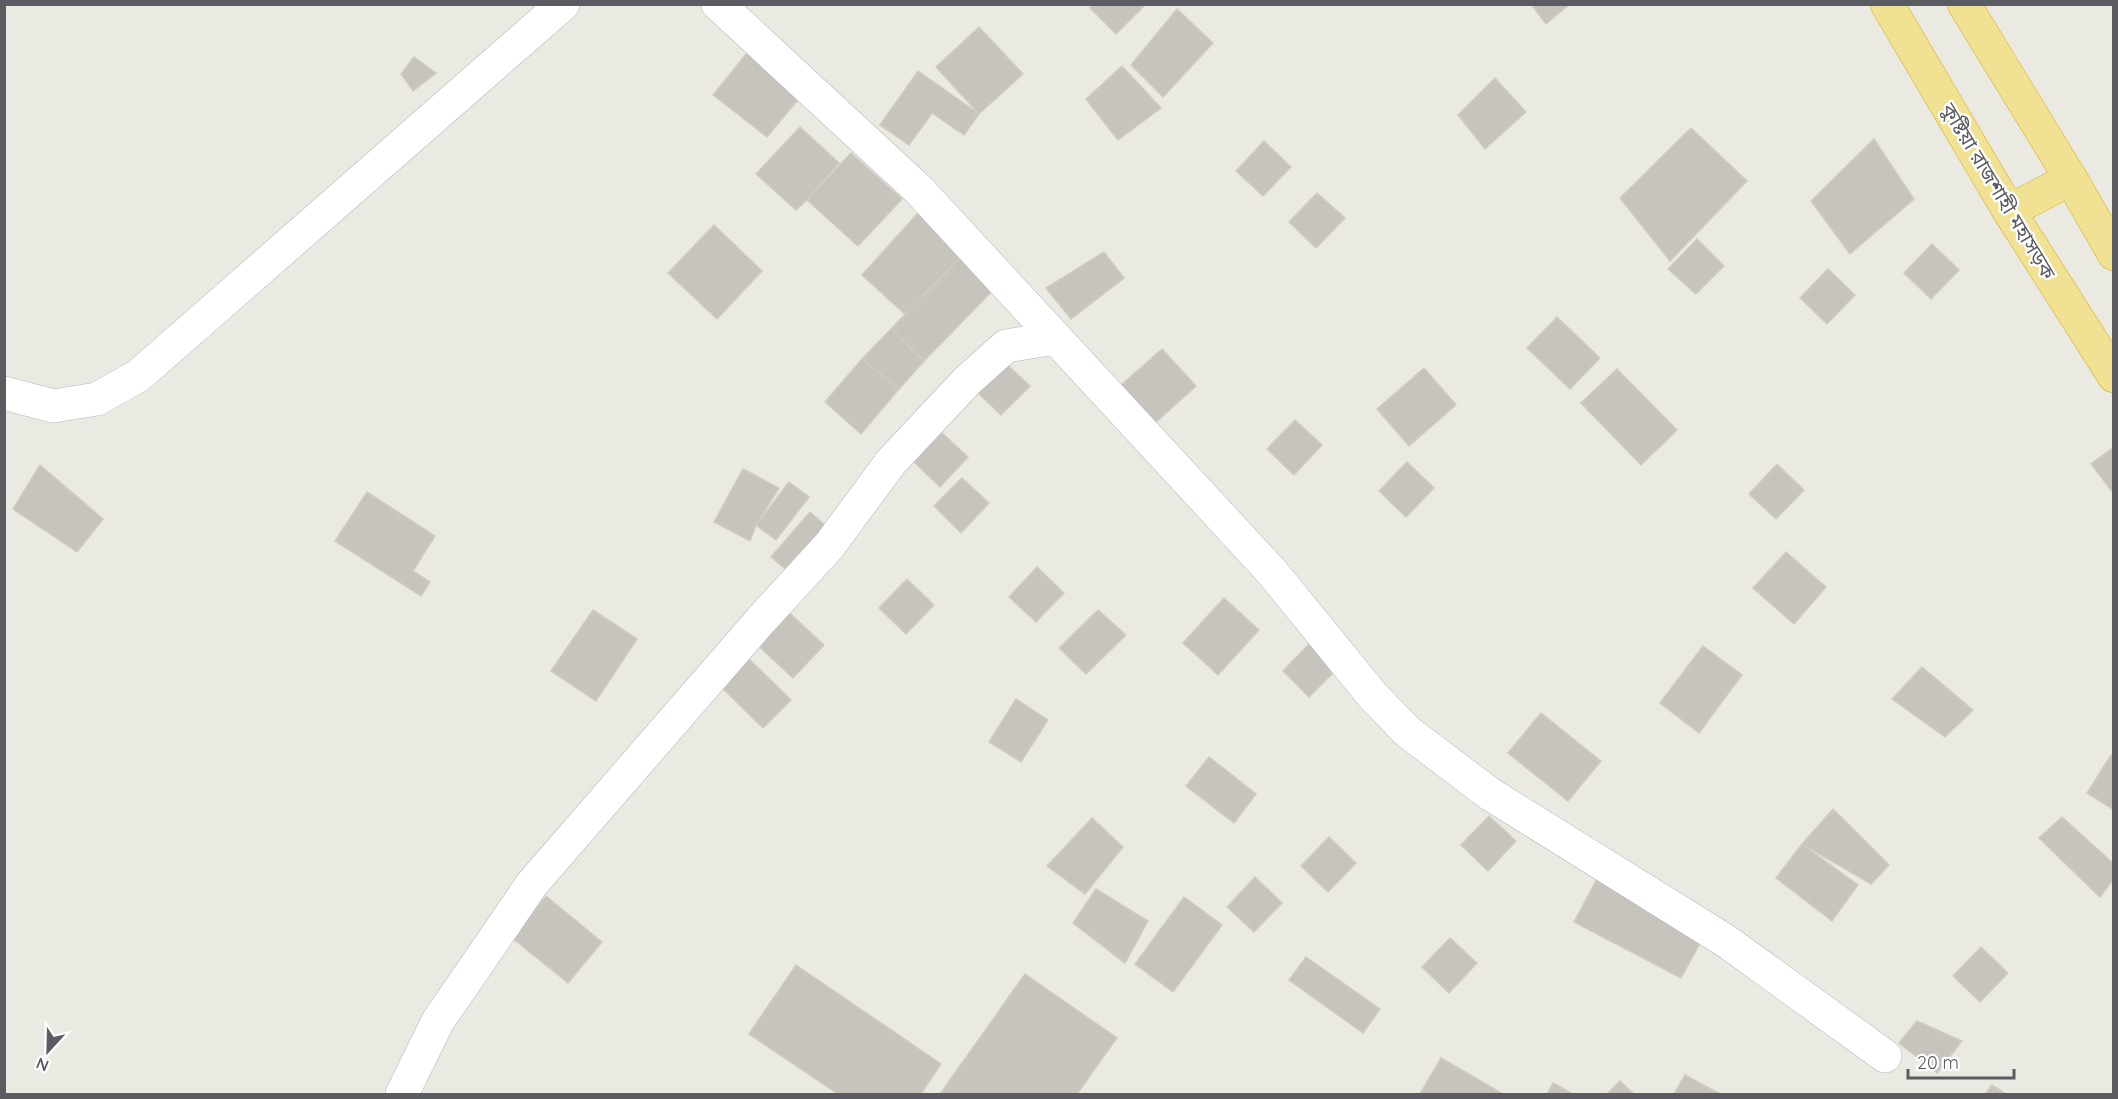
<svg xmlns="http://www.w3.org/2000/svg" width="2118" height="1099" font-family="Quicksand,'Noto Sans Bengali',sans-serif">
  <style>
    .building { fill: #c7c4be; stroke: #cfccc1; stroke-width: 1.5 }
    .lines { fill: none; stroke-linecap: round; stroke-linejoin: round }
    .minor-casing { stroke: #b4b6bb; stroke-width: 34 }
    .highway-casing { stroke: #d5aa17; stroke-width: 34 }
    .minor { stroke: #fff; stroke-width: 33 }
    .highway { stroke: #f1e193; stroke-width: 33 }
    .labels { text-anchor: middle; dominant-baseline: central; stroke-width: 4.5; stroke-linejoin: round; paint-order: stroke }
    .street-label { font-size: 20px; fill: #5a5c61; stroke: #fff }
  </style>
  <rect width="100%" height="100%" fill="#ebeae2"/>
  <!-- building -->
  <g class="building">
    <polygon points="1093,4 1144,4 1145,5 1116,34 1090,8"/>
    <polygon points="1531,4 1570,4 1546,24"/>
    <polygon points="1177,9 1213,43 1163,97 1131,65"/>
    <polygon points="979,27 1023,74 979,114 936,67"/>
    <polygon points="747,53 801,96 767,137 713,95"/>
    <polygon points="414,57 436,73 413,91 401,74"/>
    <polygon points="1122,66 1161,108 1118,140 1086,99"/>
    <polygon points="918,71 979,114 964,135 932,113 909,145 880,125"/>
    <polygon points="1495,78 1526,112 1485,149 1458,115"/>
    <polygon points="800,127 839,163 807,200 796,210 756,174"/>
    <polygon points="1691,128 1747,181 1670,261 1620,198"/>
    <polygon points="1874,139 1914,199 1850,254 1811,201"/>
    <polygon points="1264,141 1291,167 1263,196 1236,171"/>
    <polygon points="851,153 902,199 858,246 807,200"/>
    <polygon points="1317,193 1345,218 1316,248 1289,222"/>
    <polygon points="918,213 963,255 907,316 862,275"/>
    <polygon points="714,225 762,271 717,319 668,273"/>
    <polygon points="1697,239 1724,266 1696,294 1668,269"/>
    <polygon points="1932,244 1959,270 1931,299 1904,273"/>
    <polygon points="1104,252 1124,278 1071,319 1046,288"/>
    <polygon points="963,255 996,287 924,361 891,329"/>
    <polygon points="1828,269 1855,295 1827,324 1800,298"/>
    <polygon points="1557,317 1600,358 1570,389 1527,348"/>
    <polygon points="891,329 924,361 899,389 862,359"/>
    <polygon points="1162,349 1196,386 1154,424 1120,386"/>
    <polygon points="862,359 899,389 861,434 825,402"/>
    <polygon points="1002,360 1030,386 1001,415 974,389"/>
    <polygon points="1424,368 1456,405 1409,446 1377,409"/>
    <polygon points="1617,369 1677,430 1641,465 1581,403"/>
    <polygon points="1295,420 1322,445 1294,475 1267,449"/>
    <polygon points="941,432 968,457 940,487 913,461"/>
    <polygon points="2114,447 2114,494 2091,464"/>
    <polygon points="1407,462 1434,488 1406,517 1379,491"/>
    <polygon points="1777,464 1804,490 1776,519 1749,494"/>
    <polygon points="40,465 103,519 77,552 13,509"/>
    <polygon points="743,469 779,488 756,525 750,541 714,522"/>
    <polygon points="962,478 989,503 961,533 934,506"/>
    <polygon points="789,482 809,497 776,540 756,525"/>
    <polygon points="367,492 435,536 413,571 430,582 421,596 335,541"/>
    <polygon points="810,512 834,533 795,577 771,557"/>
    <polygon points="1786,552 1826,587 1794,624 1753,588"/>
    <polygon points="1037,567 1064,593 1036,622 1009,597"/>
    <polygon points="907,579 934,605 906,634 879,608"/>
    <polygon points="1224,598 1259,630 1218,675 1183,643"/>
    <polygon points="781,605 824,645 793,678 750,638"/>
    <polygon points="593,610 637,639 596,701 551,671"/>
    <polygon points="1098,610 1126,635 1086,674 1059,648"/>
    <polygon points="1311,642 1338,668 1309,697 1283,671"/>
    <polygon points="1703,646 1742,675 1699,733 1660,703"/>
    <polygon points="743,653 791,700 763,728 715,681"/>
    <polygon points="1922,667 1973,710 1945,737 1892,699"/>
    <polygon points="1016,699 1048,720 1021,762 989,742"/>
    <polygon points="1541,713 1601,761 1568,801 1508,753"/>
    <polygon points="2111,755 2114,757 2114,810 2087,793"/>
    <polygon points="1209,757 1256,794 1234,823 1186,786"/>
    <polygon points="1833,809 1889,865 1871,884 1802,844"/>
    <polygon points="1489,816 1516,841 1488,871 1461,845"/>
    <polygon points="2062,817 2114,864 2114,878 2100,897 2039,838"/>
    <polygon points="1092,818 1123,847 1085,894 1047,866"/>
    <polygon points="1329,837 1356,863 1328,892 1301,866"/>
    <polygon points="1802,844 1858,885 1832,921 1776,878"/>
    <polygon points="1255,877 1282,903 1254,932 1227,907"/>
    <polygon points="1597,879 1704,936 1681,978 1574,922"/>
    <polygon points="1096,889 1148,921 1125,963 1073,923"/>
    <polygon points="546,896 602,942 568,983 512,938"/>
    <polygon points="1184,897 1222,925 1173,992 1135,964"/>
    <polygon points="1450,938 1477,963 1449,993 1422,967"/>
    <polygon points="1981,947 2008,973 1980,1002 1953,976"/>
    <polygon points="1306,957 1380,1009 1363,1033 1289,980"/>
    <polygon points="796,965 941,1064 921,1094 838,1094 749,1034"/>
    <polygon points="1025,974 1117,1038 1077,1094 940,1094"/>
    <polygon points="1917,1021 1962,1041 1937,1073 1899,1043"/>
    <polygon points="1441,1058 1503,1094 1420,1094"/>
    <polygon points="1685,1075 1720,1094 1674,1094"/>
    <polygon points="1620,1081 1634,1094 1607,1094"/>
    <polygon points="1553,1083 1573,1094 1547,1094"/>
    <polygon points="1992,1085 2006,1094 1985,1094"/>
  </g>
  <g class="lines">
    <defs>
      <g id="minor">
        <polyline points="718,4 919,190 1272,572 1373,696 1408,732 1490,794 1726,941 1885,1056"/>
        <polyline points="4,393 53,406 97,399 138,376 563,4"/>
        <polyline points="402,1094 438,1021 532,884 761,620 829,546 891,462 968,380 1006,346 1056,338"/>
      </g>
      <g id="highway">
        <polyline points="1887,4 2009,211 2114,376"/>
        <polyline points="1964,4 2071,179 2114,254"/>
        <polyline points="2009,211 2071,179"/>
      </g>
    </defs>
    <!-- minor casing -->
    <use href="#minor" class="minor-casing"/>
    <!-- highway casing -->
    <use href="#highway" class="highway-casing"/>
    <!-- minor -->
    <use href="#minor" class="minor"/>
    <!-- highway -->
    <use href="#highway" class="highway"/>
  </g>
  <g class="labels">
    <!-- street labels -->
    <g class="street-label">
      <text transform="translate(1999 191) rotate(59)">কুষ্টিয়া রাজশাহী মহাসড়ক</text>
    </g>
  </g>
  <!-- border -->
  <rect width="2118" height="1099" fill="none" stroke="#5a5c61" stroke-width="12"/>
  <!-- north arrow -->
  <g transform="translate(48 1051) rotate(202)" stroke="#ffffff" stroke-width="4.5" paint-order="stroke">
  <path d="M0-4.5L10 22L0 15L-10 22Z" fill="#5a5c61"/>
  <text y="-9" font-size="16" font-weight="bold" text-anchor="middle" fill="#5a5c61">N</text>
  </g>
  <!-- scale -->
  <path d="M1908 1069v9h106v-9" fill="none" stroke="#5a5c61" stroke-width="3"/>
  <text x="1917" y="1069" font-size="18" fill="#5a5c61" stroke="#ffffff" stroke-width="4.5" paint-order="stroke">20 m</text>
</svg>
